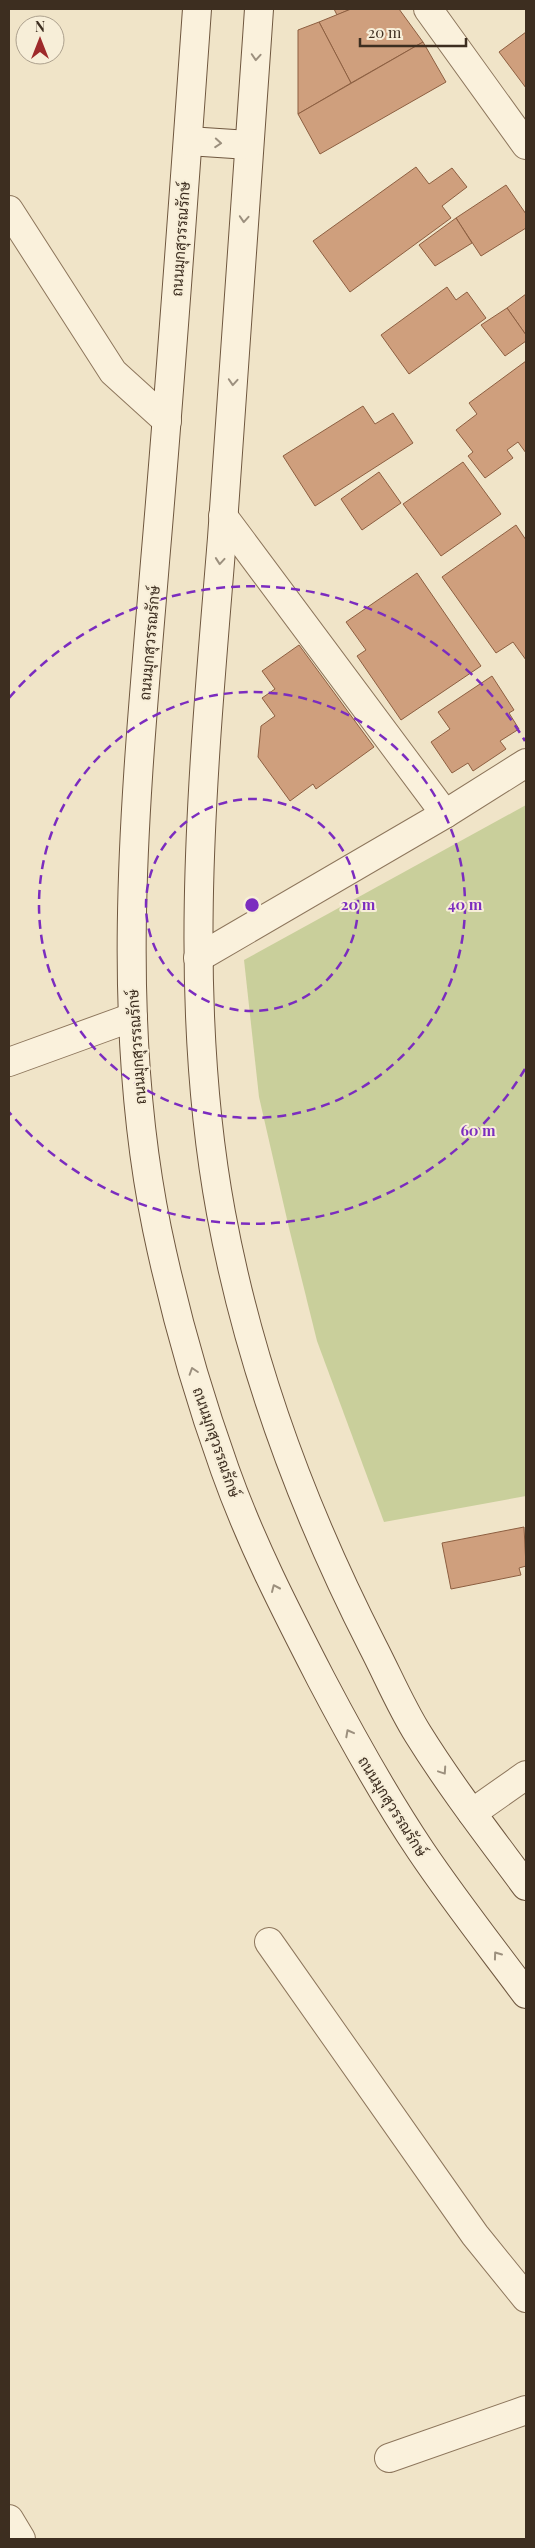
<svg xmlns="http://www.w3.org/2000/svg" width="535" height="2548" font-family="'Playfair Display',Sarabun,serif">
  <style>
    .green { fill: #c9cf9b }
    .building { fill: #cf9f7d; stroke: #8d5f41 }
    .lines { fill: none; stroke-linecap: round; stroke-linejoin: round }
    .minor-casing { stroke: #8d765c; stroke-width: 30 }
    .secondary-casing { stroke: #6f573f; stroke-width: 30 }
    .minor { stroke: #faf1dc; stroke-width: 28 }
    .secondary { stroke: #faf1dc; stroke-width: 28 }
    .oneway { stroke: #9c907e }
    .ring { fill: none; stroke: #7b2cbf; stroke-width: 2.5; stroke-dasharray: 9 6 }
    .labels { text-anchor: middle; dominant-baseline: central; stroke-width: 4; stroke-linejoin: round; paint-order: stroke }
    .street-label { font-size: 15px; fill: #3d2e20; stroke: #f7eed8 }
    .centre { fill: #7b2cbf; stroke: #f7eed8; stroke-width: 2.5 }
    .ring-label { font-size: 15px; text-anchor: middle; font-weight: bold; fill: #7b2cbf; stroke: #f7eed8; stroke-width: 4; stroke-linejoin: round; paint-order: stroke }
  </style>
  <rect width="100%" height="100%" fill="#f0e4c8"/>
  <!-- green -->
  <polygon class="green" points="526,805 526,1496 384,1522 317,1341 289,1228 259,1097 244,960"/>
  <!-- building -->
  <g class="building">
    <polygon points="334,9 351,9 337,15"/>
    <polygon points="351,9 399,9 423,42 351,83 319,22"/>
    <polygon points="319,22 351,83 298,114 298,30"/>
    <polygon points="526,32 526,88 499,52"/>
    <polygon points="423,42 446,82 320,154 298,114"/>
    <polygon points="416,167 429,184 452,168 467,187 442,206 451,218 350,292 313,241"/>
    <polygon points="506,185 526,214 526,228 481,256 456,218"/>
    <polygon points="456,218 472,243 435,266 419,245"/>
    <polygon points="447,287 456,300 467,292 486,318 409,374 381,335"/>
    <polygon points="526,294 526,335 507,308"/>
    <polygon points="507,308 526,335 526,341 505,356 481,325"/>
    <polygon points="526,361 526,453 518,442 507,450 513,458 485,478 468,456 473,452 456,430 477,414 469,403"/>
    <polygon points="363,406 375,424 393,413 413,443 315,506 283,456"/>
    <polygon points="463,462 501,514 441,556 403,504"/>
    <polygon points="379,472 401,503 362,530 341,499"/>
    <polygon points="516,525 526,540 526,660 513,642 496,653 442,577"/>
    <polygon points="417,573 481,666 401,720 357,656 366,650 346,622"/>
    <polygon points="299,645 374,747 316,789 313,784 290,801 258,757 261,726 275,716 262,698 275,689 262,671"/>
    <polygon points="492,676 514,710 509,713 519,729 500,741 506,749 473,771 468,763 452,773 431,742 450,729 438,712"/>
    <polygon points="524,1527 526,1566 519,1568 521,1575 451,1589 442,1543"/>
  </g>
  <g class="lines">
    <defs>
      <g id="minor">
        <polyline points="428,9 526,145"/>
        <polyline points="9,210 113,372 167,421"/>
        <polyline points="223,516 445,814"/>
        <polyline points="198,958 445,814 526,763"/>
        <polyline points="9,1062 133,1017"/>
        <polyline points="472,1813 526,1775"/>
        <polyline points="269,1942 475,2235 526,2298"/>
        <polyline points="389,2458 526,2410"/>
        <polyline points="9,2519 21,2539"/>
      </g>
      <g id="secondary">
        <path d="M197,9C184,193 171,377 155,562C137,783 112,1009 157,1229C174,1310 197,1392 225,1470C251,1543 286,1611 321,1679C352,1738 384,1796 421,1851C454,1900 491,1947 526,1994"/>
        <path d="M259,9C247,185 236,361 222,538C204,761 180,991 221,1213C249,1365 303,1510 373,1647C388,1676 401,1707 418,1734C451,1787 489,1836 526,1886"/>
        <polyline points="188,141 249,145"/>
      </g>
    </defs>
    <!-- minor casing -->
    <use href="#minor" class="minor-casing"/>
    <!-- secondary casing -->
    <use href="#secondary" class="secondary-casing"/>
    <!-- minor -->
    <use href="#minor" class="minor"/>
    <!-- secondary -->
    <use href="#secondary" class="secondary"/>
  </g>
  <!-- one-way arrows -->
  <defs><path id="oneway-chevron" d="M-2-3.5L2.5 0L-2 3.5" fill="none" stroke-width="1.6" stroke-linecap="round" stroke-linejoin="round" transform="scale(1.25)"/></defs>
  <g class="oneway">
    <use href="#oneway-chevron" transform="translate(256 57) rotate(94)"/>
    <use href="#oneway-chevron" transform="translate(218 143) rotate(4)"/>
    <use href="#oneway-chevron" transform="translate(244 219) rotate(94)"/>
    <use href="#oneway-chevron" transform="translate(233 382) rotate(94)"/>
    <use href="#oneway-chevron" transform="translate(220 561) rotate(95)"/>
    <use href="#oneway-chevron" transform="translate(193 1371) rotate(-108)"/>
    <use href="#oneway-chevron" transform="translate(275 1588) rotate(-114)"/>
    <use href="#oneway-chevron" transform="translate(349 1733) rotate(-118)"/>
    <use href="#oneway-chevron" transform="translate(443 1771) rotate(56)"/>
    <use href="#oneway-chevron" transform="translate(497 1955) rotate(-126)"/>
  </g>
  <!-- distance rings -->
  <g class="ring">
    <circle cx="252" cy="905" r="106"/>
    <circle cx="252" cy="905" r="213"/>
    <path d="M525 1069A319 319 0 0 1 9 1112M9 698A319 319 0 0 1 525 741"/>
  </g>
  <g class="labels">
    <!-- street labels -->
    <g class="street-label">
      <text transform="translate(180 239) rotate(-86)">ถนนมุกสุวรรณรักษ์</text>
      <text transform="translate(149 643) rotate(-85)">ถนนมุกสุวรรณรักษ์</text>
      <text transform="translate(136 1047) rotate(-94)">ถนนมุกสุวรรณรักษ์</text>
      <text transform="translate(217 1442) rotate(71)">ถนนมุกสุวรรณรักษ์</text>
      <text transform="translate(393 1806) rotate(58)">ถนนมุกสุวรรณรักษ์</text>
    </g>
  </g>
  <circle cx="252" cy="905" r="8" class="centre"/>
  <g class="ring-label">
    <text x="358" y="910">20 m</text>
    <text x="465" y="910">40 m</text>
    <text x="478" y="1136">60 m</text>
  </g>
  <!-- border -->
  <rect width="535" height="2548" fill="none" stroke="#3d2e20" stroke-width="20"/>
  <!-- north arrow -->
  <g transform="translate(40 40)"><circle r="24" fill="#f7eed8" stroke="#ada18e"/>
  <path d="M0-4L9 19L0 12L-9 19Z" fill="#9e2a2b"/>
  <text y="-8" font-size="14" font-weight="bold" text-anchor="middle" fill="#3d2e20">N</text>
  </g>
  <!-- scale -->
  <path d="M360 38v8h106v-8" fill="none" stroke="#3d2e20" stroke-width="2.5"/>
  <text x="368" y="38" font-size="15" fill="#3d2e20" stroke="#f7eed8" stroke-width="4" paint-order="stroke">20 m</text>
</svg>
